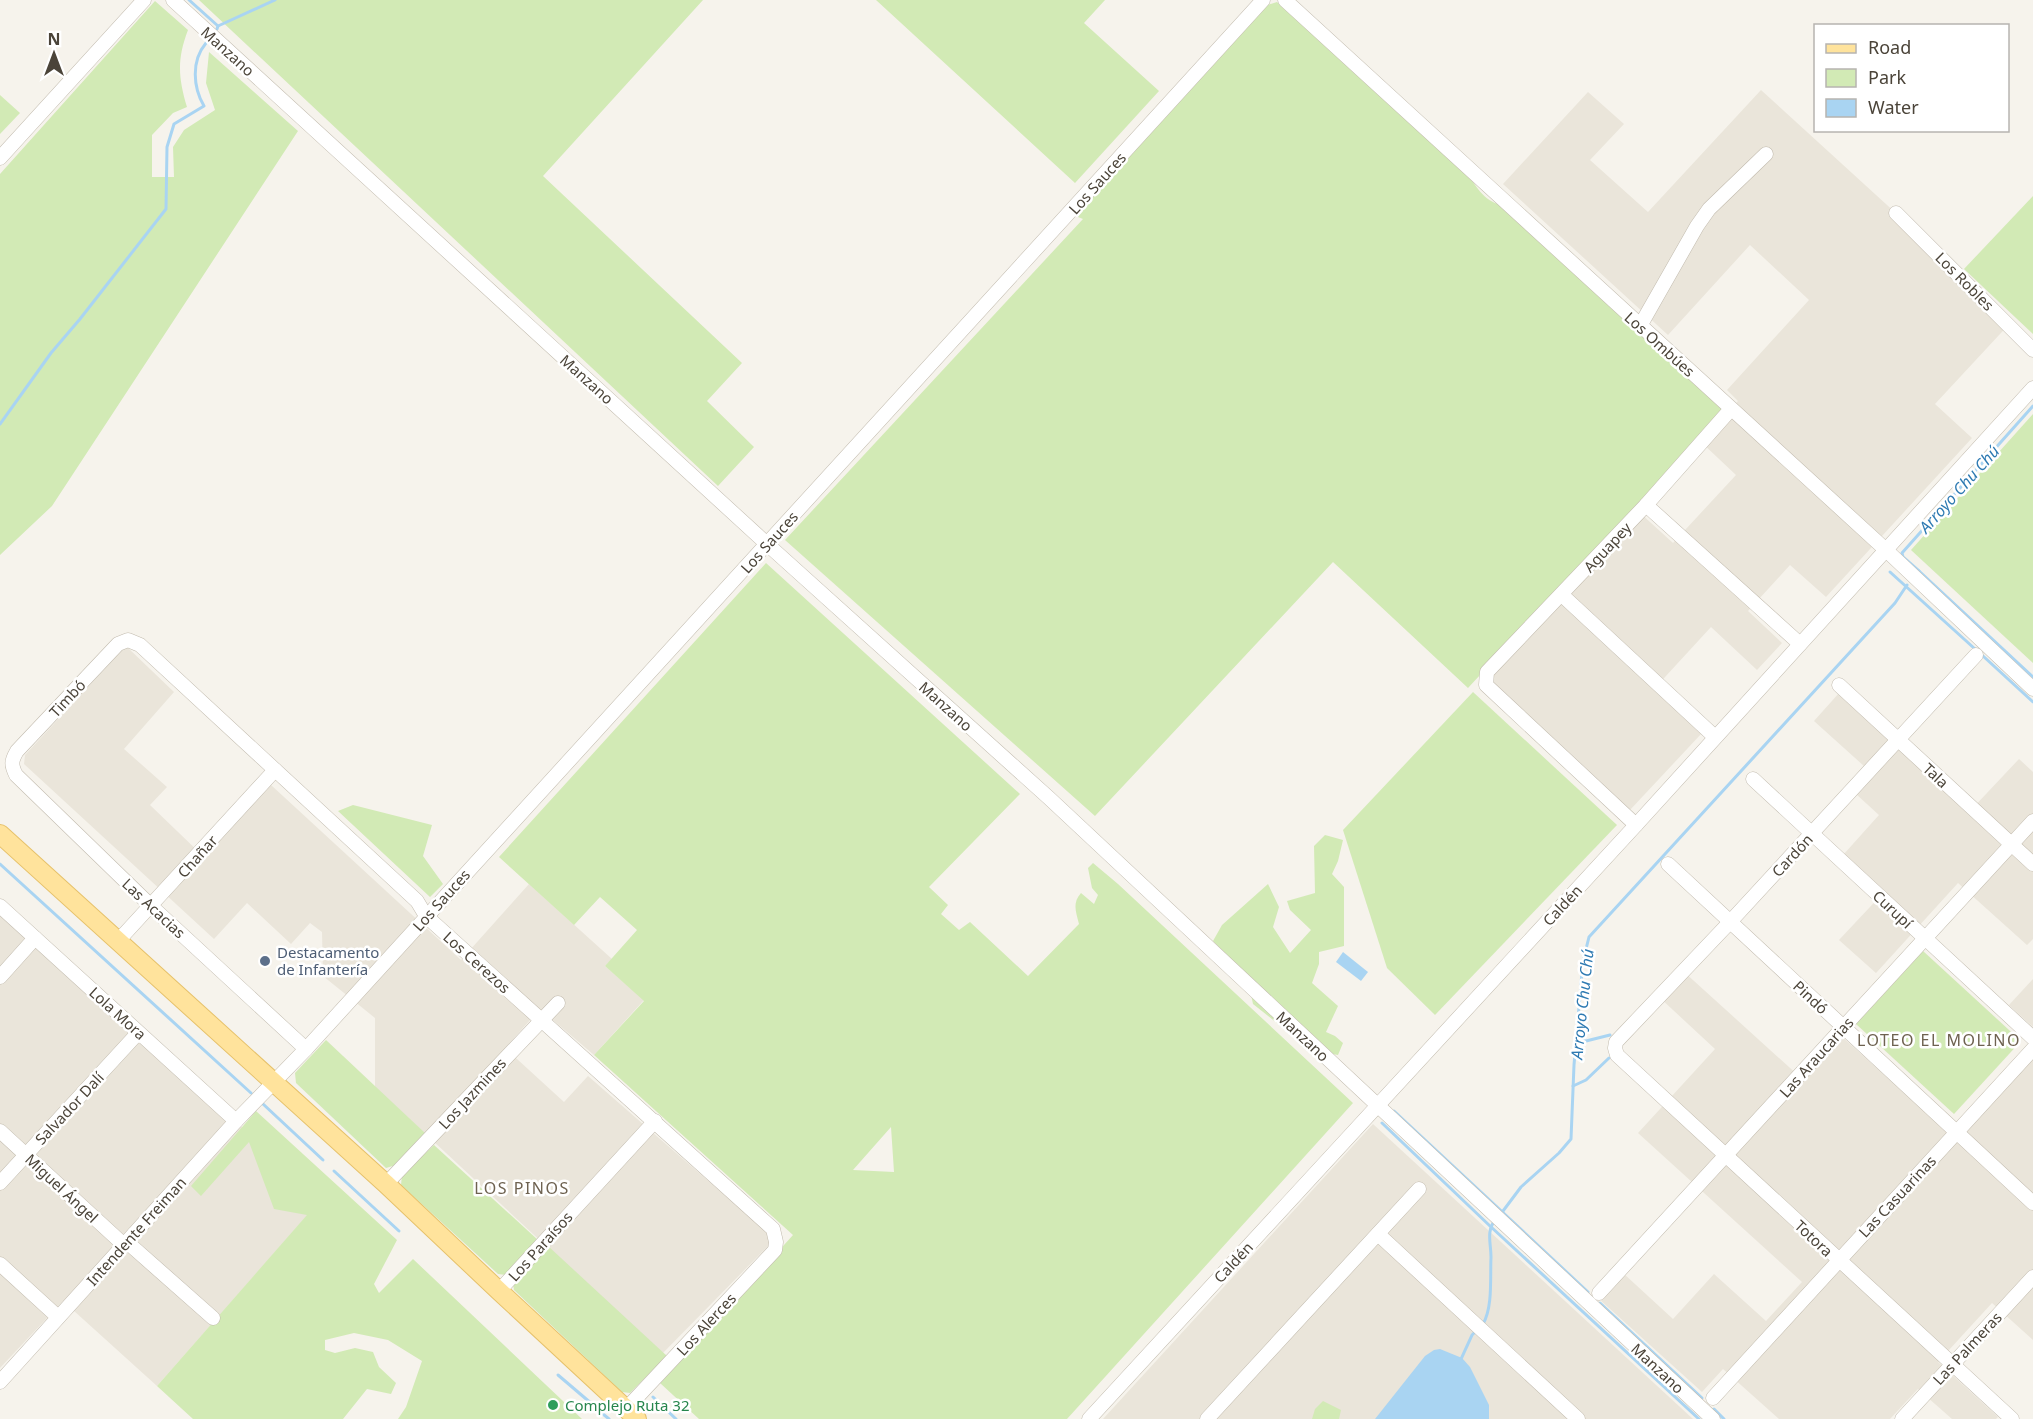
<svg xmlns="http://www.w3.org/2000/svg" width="2033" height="1419" font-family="'Noto Sans',sans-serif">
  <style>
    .residential { fill: #eae5da }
    .green { fill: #d2eab5; fill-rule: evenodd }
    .water { fill: #a9d4f2 }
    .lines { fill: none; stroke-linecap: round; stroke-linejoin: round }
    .stream { stroke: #a9d4f2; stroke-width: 3 }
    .minor-casing { stroke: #c2bbae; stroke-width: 15 }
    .major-casing { stroke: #e6c16a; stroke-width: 20 }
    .minor { stroke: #fff; stroke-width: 14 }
    .major { stroke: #ffe39c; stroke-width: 18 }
    .service-dot { fill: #5c6f8a; stroke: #fff; stroke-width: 2 }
    .leisure-dot { fill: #2e9e5b; stroke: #fff; stroke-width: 2 }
    .labels { text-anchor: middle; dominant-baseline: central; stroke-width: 5; stroke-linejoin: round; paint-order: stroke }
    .street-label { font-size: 15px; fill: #4b4439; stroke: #fff }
    .service-label { font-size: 15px; fill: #4e5e75; stroke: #fff; text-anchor: start }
    .leisure-label { font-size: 15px; fill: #27864d; stroke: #fff; text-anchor: start }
    .water-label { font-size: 16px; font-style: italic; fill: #2e7ab2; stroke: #fff }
    .neighbourhood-label { font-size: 16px; letter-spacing: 1.5px; fill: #6e6250; stroke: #fff }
  </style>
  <rect width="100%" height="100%" fill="#f6f3ec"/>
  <!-- residential -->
  <g class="residential">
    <polygon points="1761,90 2013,320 1935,404 1972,438 1826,597 1790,565 1748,611 1782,643 1757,670 1711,627 1654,689 1702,733 1630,810 1486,678 1639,512 1673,543 1736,475 1701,442 1738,401 1727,390 1809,300 1750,245 1668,335 1503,184 1588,92 1624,124 1590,160 1648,212"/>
    <polygon points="126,646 174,692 124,749 167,787 150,805 204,857 271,785 461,960 529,884 612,959 605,966 644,1000 594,1055 540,1009 505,1048 564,1102 588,1076 769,1234 769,1245 662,1354 375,1087 375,1018 323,976 322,932 310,923 291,944 247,903 214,939 24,764 25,755"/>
    <polygon points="1840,692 1971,810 2019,759 2033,772 2033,939 2027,945 1958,883 1876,973 1839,940 1885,891 1844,854 1879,815 1856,794 1874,775 1814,721"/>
    <polygon points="0,911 227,1113 320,1201 157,1386 63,1301 0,1368"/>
    <polygon points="1683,971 1800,1077 1840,1035 1956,1140 2033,1055 2033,1340 1992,1303 1938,1362 1998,1417 1996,1419 1952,1419 1918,1389 1890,1419 1779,1419 1723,1369 1702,1392 1599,1299 1623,1273 1673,1319 1714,1274 1766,1321 1802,1282 1638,1133 1715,1049 1659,997"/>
    <polygon points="2033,979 2033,1027 2009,1005"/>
    <polygon points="1373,1124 1693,1419 1103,1419"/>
  </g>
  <!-- green -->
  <g class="green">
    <polygon points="199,0 703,0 543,176 742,363 707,401 754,447 718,486"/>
    <polygon points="876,0 1105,0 1084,23 1159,91 1075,183"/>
    <path d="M155,1L188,30C177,59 178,77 187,107L173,113L152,135V177H174L173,147L184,130L215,110L206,83L209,52L298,131L52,506L0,555V174Z"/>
    <path d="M1277,2L1467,171C1474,185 1484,201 1501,205L1726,411L1713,423L1468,688L1333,562L1095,816L785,540L1083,219L1078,217L1086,200L1264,6Z"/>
    <polygon points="0,95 20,113 0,134"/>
    <polygon points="2033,196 2033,334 1964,269"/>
    <polygon points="2033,414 2033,663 1911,550"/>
    <path d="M766,563L1020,794L929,887L948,905L941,914L959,930L970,922L1028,976L1079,924C1076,912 1072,903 1081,893L1094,904L1098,895L1092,888L1088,868L1093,863L1118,884L1353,1103L1067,1419H699L660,1383L793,1235L594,1055L644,1001L605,966L637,930L600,897L574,925L499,857ZM891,1127L894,1172L853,1170Z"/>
    <polygon points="1473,692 1617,825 1435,1015 1387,968 1343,830"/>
    <polygon points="353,805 432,825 423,856 443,884 430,897 338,811"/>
    <polygon points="1325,835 1343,840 1338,861 1332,874 1344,887 1344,946 1319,952 1319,964 1312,983 1338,1006 1326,1032 1335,1036 1343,1043 1338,1055 1311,1050 1253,1004 1247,976 1213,941 1222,925 1268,884 1279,907 1273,927 1290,953 1311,930 1290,910 1287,901 1315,893 1314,846"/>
    <polygon points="1923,951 2021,1041 1954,1114 1856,1024"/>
    <polygon points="326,1040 425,1133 396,1165 386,1168 296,1083 295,1073"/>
    <polygon points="256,1111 397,1240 374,1284 379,1293 413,1259 582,1419 398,1419 406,1407 422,1361 388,1340 354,1333 325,1340 325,1350 335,1353 355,1348 373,1352 379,1367 396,1383 391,1394 367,1389 343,1419 193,1419 157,1386 307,1215 274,1209 249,1142 201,1196 191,1186"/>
    <polygon points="434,1145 538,1240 506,1275 498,1274 401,1185 402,1175"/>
    <polygon points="548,1246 667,1356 630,1393 622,1392 514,1290 513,1284"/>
    <polygon points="1323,1401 1341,1410 1339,1419 1312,1419 1315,1409"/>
  </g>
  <!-- water -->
  <g class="water">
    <polygon points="1343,952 1368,972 1361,981 1336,962"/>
    <polygon points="1440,1349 1462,1358 1470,1367 1489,1405 1489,1419 1375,1419 1425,1356 1434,1350"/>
  </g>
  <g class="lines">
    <!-- stream -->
    <g class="stream">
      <polyline points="189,0 218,26 217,29"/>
      <polyline points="218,26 275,0"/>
      <path d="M0,424L51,353L80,319L166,209L167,147L174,124L204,106C193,87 191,61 206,43"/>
      <polyline points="1919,571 2033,677"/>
      <polyline points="1890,572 1975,649"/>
      <polyline points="1917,572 1919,571 1903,557 1902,553 2033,406"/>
      <polyline points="1983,656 2033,702"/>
      <polyline points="0,864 251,1093"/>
      <polyline points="1577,1040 1586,1041 1610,1035"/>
      <polyline points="1573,1086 1586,1080 1609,1058"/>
      <polyline points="263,1104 323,1160"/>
      <polyline points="1394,1111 1588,1292"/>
      <polyline points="1382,1123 1490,1226 1699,1419"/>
      <polyline points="334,1171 399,1231"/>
      <polyline points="1500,1215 1521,1187 1559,1153 1571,1139 1574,1065 1583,961 1589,937 1895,603 1907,585"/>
      <polyline points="1600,1303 1702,1398"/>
      <path d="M1483,1324C1493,1307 1490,1277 1491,1257C1491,1243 1486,1232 1495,1220"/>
      <polyline points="1461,1359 1472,1335 1476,1331"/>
      <polyline points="558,1375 599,1410"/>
      <polyline points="653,1397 676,1419"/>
      <polyline points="1714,1409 1724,1419"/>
      <polyline points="603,1414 609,1419"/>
    </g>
    <defs>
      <g id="minor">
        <polyline points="173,0 767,544 1049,798 1713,1419"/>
        <polyline points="1285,0 1886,550 2033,689"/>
        <polyline points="0,158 144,0"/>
        <polyline points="1896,213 2033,350"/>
        <polyline points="1640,326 1697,226 1709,209 1766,154"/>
        <polyline points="1646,505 1800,644"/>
        <polyline points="1562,595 1715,737"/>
        <polyline points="1976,655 1730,922 1616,1042 1615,1048 1617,1055 2012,1419"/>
        <polyline points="1839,685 2033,864"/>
        <polyline points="1753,779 2033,1038"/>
        <polyline points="1636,825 1486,685 1487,672 1646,505 1731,409"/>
        <polyline points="1668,864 2033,1203"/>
        <polyline points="0,906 236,1121"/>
        <polyline points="118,941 275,770"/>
        <polyline points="0,977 35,938"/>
        <path d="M306,1049L151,906L16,775C11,765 11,761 17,751L118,644L128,640L140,645L417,901L426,916L773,1229L776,1242L775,1250L626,1409"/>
        <polyline points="0,1131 124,1245"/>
        <polyline points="0,1183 138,1033"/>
        <polyline points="386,1184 558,1003"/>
        <polyline points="1378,1234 1578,1419"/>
        <polyline points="127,1242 213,1318"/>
        <polyline points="0,1264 58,1317"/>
        <polyline points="499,1291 655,1121"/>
        <polyline points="1599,1293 2033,821"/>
        <polyline points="0,1382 236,1121 306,1049 1263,0"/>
        <polyline points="1713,1398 2033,1049"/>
        <polyline points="1089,1419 1636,825 2033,388"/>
        <polyline points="1207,1419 1419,1189"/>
        <polyline points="1902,1419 2033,1277"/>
      </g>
      <polyline id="major" points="0,834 386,1184 499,1291 637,1419"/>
    </defs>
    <!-- minor casing -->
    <use href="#minor" class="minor-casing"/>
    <!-- major casing -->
    <use href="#major" class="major-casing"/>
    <!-- minor -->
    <use href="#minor" class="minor"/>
    <!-- major -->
    <use href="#major" class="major"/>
  </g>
  <!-- markers -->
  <circle class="service-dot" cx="265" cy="961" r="6"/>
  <circle class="leisure-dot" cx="553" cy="1405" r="6"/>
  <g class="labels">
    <!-- street labels -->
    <g class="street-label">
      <text transform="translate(228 51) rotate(42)">Manzano</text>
      <text transform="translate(1097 183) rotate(-48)">Los Sauces</text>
      <text transform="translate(1965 281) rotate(45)">Los Robles</text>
      <text transform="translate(1660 344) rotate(42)">Los Ombúes</text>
      <text transform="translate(587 379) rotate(42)">Manzano</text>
      <text transform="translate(769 542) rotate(-48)">Los Sauces</text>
      <text transform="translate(1607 547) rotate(-47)">Aguapey</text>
      <text transform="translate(67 698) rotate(-47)">Timbó</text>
      <text transform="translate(946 706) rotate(42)">Manzano</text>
      <text transform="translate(1936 775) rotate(43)">Tala</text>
      <text transform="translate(1792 855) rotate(-47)">Cardón</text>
      <text transform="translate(197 856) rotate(-48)">Chañar</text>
      <text transform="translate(441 900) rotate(-48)">Los Sauces</text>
      <text transform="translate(1562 905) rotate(-47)">Caldén</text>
      <text transform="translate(154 908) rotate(43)">Las Acacias</text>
      <text transform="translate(1893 909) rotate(43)">Curupí</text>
      <text transform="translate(477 962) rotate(42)">Los Cerezos</text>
      <text transform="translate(1811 997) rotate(43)">Pindó</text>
      <text transform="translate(118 1013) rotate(42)">Lola Mora</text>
      <text transform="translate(1303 1036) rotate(43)">Manzano</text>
      <text transform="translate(1816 1057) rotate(-48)">Las Araucarias</text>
      <text transform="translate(472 1093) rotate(-47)">Los Jazmines</text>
      <text transform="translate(69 1108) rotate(-47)">Salvador Dalí</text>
      <text transform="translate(62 1188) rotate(43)">Miguel Ángel</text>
      <text transform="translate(1897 1196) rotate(-47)">Las Casuarinas</text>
      <text transform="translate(136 1231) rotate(-48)">Intendente Freiman</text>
      <text transform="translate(1814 1238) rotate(43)">Totora</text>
      <text transform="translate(540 1246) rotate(-48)">Los Paraísos</text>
      <text transform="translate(1233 1262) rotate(-47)">Caldén</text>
      <text transform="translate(706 1324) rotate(-47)">Los Alerces</text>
      <text transform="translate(1967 1348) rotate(-47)">Las Palmeras</text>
      <text transform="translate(1658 1368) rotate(43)">Manzano</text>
    </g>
    <!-- service labels -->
    <g class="service-label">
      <text x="277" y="952">Destacamento<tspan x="277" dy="17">de Infantería</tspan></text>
    </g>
    <!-- leisure labels -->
    <g class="leisure-label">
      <text x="565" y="1405">Complejo Ruta 32</text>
    </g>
    <!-- water labels -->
    <g class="water-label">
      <text transform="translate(1959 489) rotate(-48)">Arroyo Chu Chú</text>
      <text transform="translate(1582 1004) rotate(-84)">Arroyo Chu Chú</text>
    </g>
    <!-- neighbourhood labels -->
    <g class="neighbourhood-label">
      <text x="1939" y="1040">LOTEO EL MOLINO</text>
      <text x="522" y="1188">LOS PINOS</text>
    </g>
  </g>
  <!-- legend -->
  <rect x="1814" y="24" width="195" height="108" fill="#ffffff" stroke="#b7b4b0" stroke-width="1.5"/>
  <rect x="1826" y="44" width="30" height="9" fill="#ffe39c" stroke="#b7b4b0" stroke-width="1.5"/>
  <text x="1868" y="54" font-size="18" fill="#4b4439">Road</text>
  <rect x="1826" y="69" width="30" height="18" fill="#d2eab5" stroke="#b7b4b0" stroke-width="1.5"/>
  <text x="1868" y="84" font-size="18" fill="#4b4439">Park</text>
  <rect x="1826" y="99" width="30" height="18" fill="#a9d4f2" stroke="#b7b4b0" stroke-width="1.5"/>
  <text x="1868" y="114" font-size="18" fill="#4b4439">Water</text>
  <!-- north arrow -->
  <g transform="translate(54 54)" stroke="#ffffff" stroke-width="4.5" paint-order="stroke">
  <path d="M0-4.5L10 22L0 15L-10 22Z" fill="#4b4439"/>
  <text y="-9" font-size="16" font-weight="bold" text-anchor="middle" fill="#4b4439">N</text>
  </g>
</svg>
